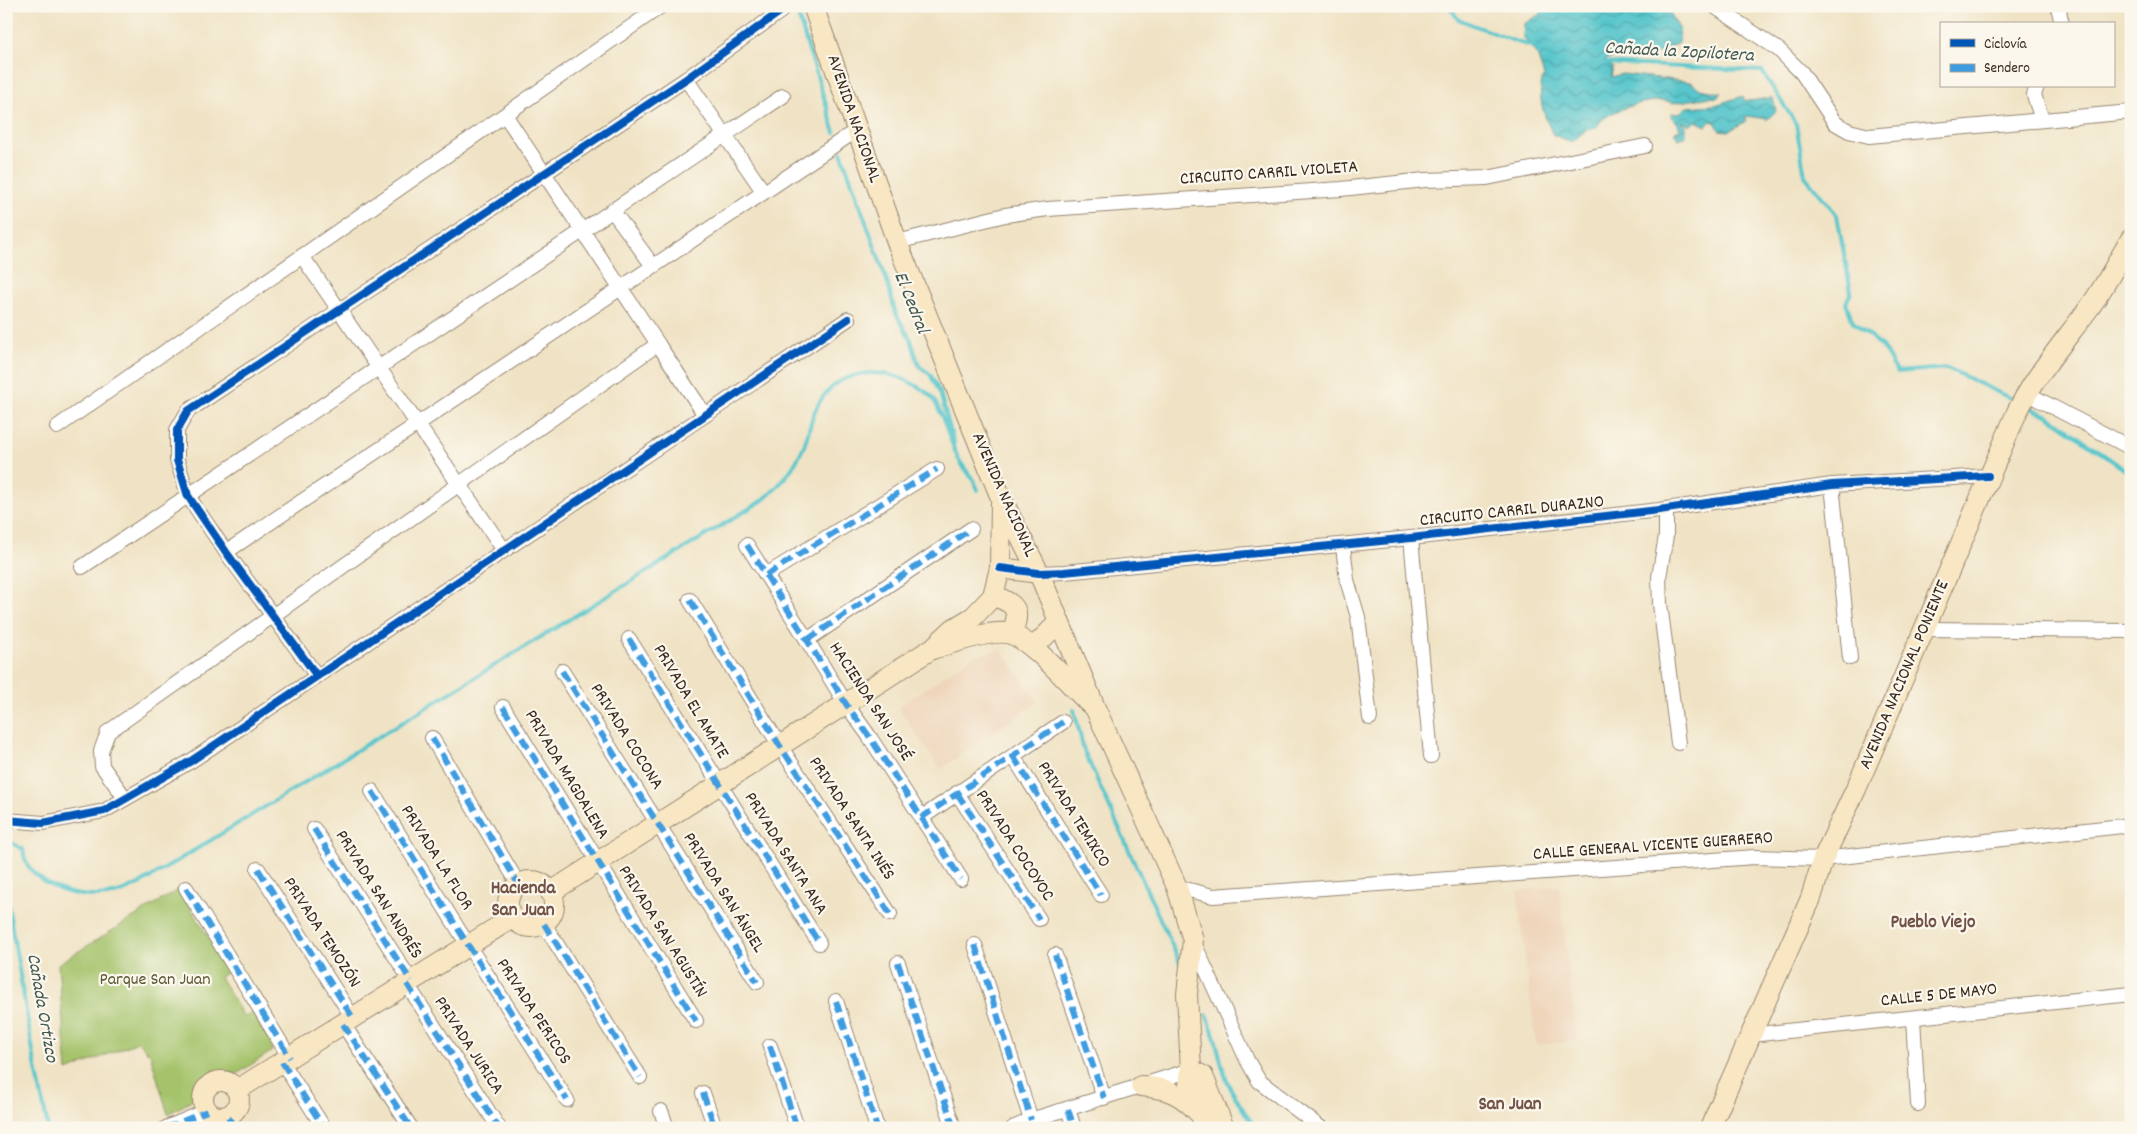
<svg xmlns="http://www.w3.org/2000/svg" width="2137" height="1134" font-family="Dekko,sans-serif">
  <style>
    .built { fill: #efd6bb }
    .green { fill: #a4c36b; stroke: #707644 }
    .water { fill: url(#water-waves); stroke: #4a7875 }
    .lines { fill: none; stroke-linecap: round; stroke-linejoin: round }
    .stream { stroke: #58c6cc; stroke-width: 4 }
    .street-casing { stroke: #968672; stroke-width: 16 }
    .secondary-casing { stroke: #968672; stroke-width: 22 }
    .street { stroke: #fff; stroke-width: 14 }
    .secondary { stroke: #f9e7c3; stroke-width: 20 }
    .quiet { stroke: #3f9ce0; stroke-width: 6; stroke-dasharray: 12 6; stroke-linecap: butt }
    .cycleway-casing { stroke: #fbf7ec; stroke-width: 11 }
    .cycleway { stroke: #0057b8; stroke-width: 8 }
    .labels { text-anchor: middle; dominant-baseline: central; stroke-width: 4.5; stroke-linejoin: round; paint-order: stroke }
    .street-label { font-size: 18px; fill: #3b2a1e; stroke: #fbf7ec }
    .park-label { font-size: 18px; fill: #5a5835; stroke: #fbf7ec }
    .water-label { font-size: 19px; font-style: italic; fill: #445952; stroke: #fbf7ec }
    .neighbourhood-label { font-size: 19px; font-weight: bold; fill: #735347; stroke: #fbf7ec }
  </style>
  <defs>
    <pattern id="water-waves" width="16" height="10" patternUnits="userSpaceOnUse" patternTransform="scale(1.25)"><rect width="16" height="10" fill="#58c6cc"/><path d="M0 5q4-4 8 0t8 0" fill="none" stroke="#4aa1a5"/></pattern>
  </defs>
  <rect width="100%" height="100%" fill="#fbf7ec"/>
  <filter id="ink" filterUnits="userSpaceOnUse"><feTurbulence type="fractalNoise" baseFrequency=".02" numOctaves="2"/><feDisplacementMap in="SourceGraphic" scale="10" xChannelSelector="R" yChannelSelector="G"/><feConvolveMatrix kernelMatrix="1 2 1 2 8 2 1 2 1" color-interpolation-filters="sRGB"/></filter>
  <filter id="wash" filterUnits="userSpaceOnUse"><feTurbulence type="fractalNoise" baseFrequency=".0096" numOctaves="4" result="noise"/><feDisplacementMap in="SourceGraphic" scale="20" xChannelSelector="R" yChannelSelector="G"/><feGaussianBlur stdDeviation="1.12" result="paint"/><feColorMatrix in="noise" values="0 0 0 0 0 0 0 0 0 0 0 0 0 0 0 0 0 1.4 0 .05"/><feComposite in="paint" operator="in"/></filter>
  <g filter="url(#wash)">
    <rect width="100%" height="100%" fill="#f0e3c5"/>
    <!-- built -->
    <g class="built">
      <polygon points="1002,650 1038,702 940,769 898,707 975,655"/>
      <polygon points="1559,886 1577,1041 1536,1045 1517,891"/>
    </g>
    <!-- green -->
    <polygon class="green" points="179,889 229,971 220,977 244,1017 253,1012 270,1041 272,1051 237,1074 221,1071 204,1077 195,1099 168,1114 150,1054 138,1042 67,1071 58,964"/>
    <!-- water -->
    <g class="water">
      <path d="M1546,6H1665L1679,28V42C1661,51 1643,65 1624,53L1604,61L1613,67L1611,77L1622,74L1641,76L1691,82L1700,89L1722,93L1717,98L1711,97L1672,103C1659,95 1615,109 1603,119C1601,121 1598,125 1596,128L1586,130L1572,142L1553,135C1545,118 1535,94 1544,76L1538,57L1523,36L1524,24L1543,12Z"/>
      <path d="M1743,96L1744,100C1753,103 1763,97 1773,98L1776,111L1768,119L1746,116V121L1729,131L1719,130L1716,123L1711,121L1706,126L1696,121L1690,125L1682,121L1686,126V136L1679,139L1674,133L1680,129L1677,122L1671,117L1672,113L1678,114L1687,107L1715,105Z"/>
    </g>
    <g class="lines">
      <!-- stream -->
      <g class="stream">
        <polyline points="795,6 835,133"/>
        <polyline points="1449,6 1458,19 1514,41 1535,47"/>
        <polyline points="1602,63 1762,71 1796,124 1805,176 1837,215 1851,292 1846,303 1853,322 1882,346 1897,372 1947,368 2016,401"/>
        <polyline points="841,152 887,281 896,314 911,340 919,366 930,374 940,393 954,443"/>
        <polyline points="2026,406 2049,416 2131,474"/>
        <polyline points="1074,710 1084,751 1180,963"/>
        <path d="M6,840L23,849C24,855 25,863 29,867C48,892 85,900 114,894C124,892 134,886 143,882L763,500C780,486 795,467 804,446C810,429 812,411 823,397C845,367 886,368 915,385C920,388 927,392 931,396C943,411 949,440 958,458C964,470 974,477 978,490"/>
        <polyline points="6,893 35,1063 48,1128"/>
        <path d="M1206,1015C1217,1035 1218,1056 1226,1078C1233,1096 1245,1112 1255,1128"/>
      </g>
    </g>
  </g>
  <g filter="url(#ink)">
    <g class="lines">
      <defs>
        <g id="street">
          <polyline points="1714,6 1779,50 1802,73 1835,123 1849,131 1869,136 2131,112"/>
          <polyline points="2061,6 2059,11 2062,24"/>
          <polyline points="686,79 763,191"/>
          <polyline points="2037,86 2034,95 2042,120"/>
          <polyline points="505,115 658,344"/>
          <polyline points="612,210 653,266"/>
          <polyline points="897,242 1005,215 1048,209 1341,189 1425,180 1487,178 1645,146"/>
          <polyline points="302,256 504,550"/>
          <polyline points="2026,393 2131,448"/>
          <polyline points="57,427 661,6"/>
          <polyline points="1832,485 1850,658"/>
          <polyline points="1666,509 1666,536 1659,577 1660,604 1678,743"/>
          <polyline points="1411,538 1431,756"/>
          <polyline points="747,545 807,640 846,704 869,736 961,879"/>
          <polyline points="1343,546 1347,580 1358,617 1370,718"/>
          <polyline points="226,552 857,130"/>
          <polyline points="82,567 783,96"/>
          <polyline points="1039,573 1064,572 1411,538 1659,510 1832,485 1988,476"/>
          <polyline points="766,575 937,469"/>
          <polyline points="690,600 780,746 890,914"/>
          <polyline points="1923,629 2131,631"/>
          <polyline points="629,639 819,943"/>
          <polyline points="807,640 971,529"/>
          <polyline points="562,671 757,982"/>
          <polyline points="317,676 226,552 188,496 177,460 177,430 188,411 686,79 781,11"/>
          <polyline points="503,707 696,1021"/>
          <polyline points="432,738 519,885"/>
          <polyline points="1013,756 1101,895"/>
          <polyline points="372,791 468,945 567,1100"/>
          <polyline points="957,793 1039,919"/>
          <polyline points="125,798 102,766 101,751 108,732 658,344 705,415"/>
          <polyline points="921,818 1063,722"/>
          <polyline points="6,820 43,823 104,811 191,761 848,319"/>
          <polyline points="314,829 411,981"/>
          <polyline points="258,869 353,1018"/>
          <polyline points="1177,887 1213,896 1755,857 1823,859 2131,825"/>
          <polyline points="186,888 290,1058"/>
          <polyline points="544,924 640,1077"/>
          <polyline points="1194,943 1247,1060 1259,1081 1321,1128"/>
          <polyline points="975,945 1031,1120"/>
          <polyline points="1055,955 1104,1098"/>
          <polyline points="898,963 954,1128"/>
          <polyline points="407,984 499,1128"/>
          <polyline points="836,1001 877,1128"/>
          <polyline points="1913,1018 1918,1104"/>
          <polyline points="343,1024 411,1128"/>
          <polyline points="1750,1035 2131,994"/>
          <polyline points="770,1046 797,1128"/>
          <polyline points="282,1062 324,1128"/>
          <polyline points="703,1093 715,1128"/>
          <polyline points="1068,1109 1074,1128"/>
          <polyline points="661,1111 667,1128"/>
          <polyline points="228,1117 235,1128"/>
          <polyline points="166,1128 207,1111"/>
          <polyline points="1013,1128 1031,1120 1191,1070"/>
        </g>
        <g id="secondary">
          <polyline points="813,6 897,242 1001,498 1039,573 1096,710 1177,887 1193,940 1187,994 1191,1070 1189,1086 1206,1128"/>
          <polyline points="1000,568 1039,573"/>
          <path d="M993,596C1016,603 1022,611 1011,634"/>
          <path d="M935,648C953,643 994,628 1011,634C1035,643 1071,686 1090,704"/>
          <polyline points="1033,648 1059,622"/>
          <circle cx="531" cy="904" r="23"/>
          <polyline points="551,892 933,648 953,629 973,617 993,596 1000,568 1001,502"/>
          <polyline points="1191,1070 1203,1076 1224,1128"/>
          <circle cx="221" cy="1099" r="18"/>
          <path d="M1141,1086C1167,1088 1180,1093 1198,1112"/>
          <polyline points="237,1090 512,918"/>
          <path d="M1710,1128L1811,898L1823,859L1856,789L2017,412C2036,374 2064,342 2089,308C2105,287 2117,262 2131,239"/>
        </g>
      </defs>
      <!-- street casing -->
      <use href="#street" class="street-casing"/>
      <!-- secondary casing -->
      <use href="#secondary" class="secondary-casing"/>
      <!-- street -->
      <use href="#street" class="street"/>
      <!-- secondary -->
      <use href="#secondary" class="secondary"/>
      <!-- quiet -->
      <g class="quiet">
        <polyline points="747,545 807,640 846,704 869,736 961,879"/>
        <polyline points="766,575 937,469"/>
        <polyline points="690,600 780,746 890,914"/>
        <polyline points="629,639 819,943"/>
        <polyline points="807,640 971,529"/>
        <polyline points="562,671 757,982"/>
        <polyline points="503,707 696,1021"/>
        <polyline points="432,738 519,885"/>
        <polyline points="1013,756 1101,895"/>
        <polyline points="372,791 468,945 567,1100"/>
        <polyline points="957,793 1039,919"/>
        <polyline points="921,818 1063,722"/>
        <polyline points="314,829 411,981"/>
        <polyline points="258,869 353,1018"/>
        <polyline points="186,888 290,1058"/>
        <polyline points="544,924 640,1077"/>
        <polyline points="975,945 1031,1120"/>
        <polyline points="1055,955 1104,1098"/>
        <polyline points="898,963 954,1128"/>
        <polyline points="407,984 499,1128"/>
        <polyline points="836,1001 877,1128"/>
        <polyline points="343,1024 411,1128"/>
        <polyline points="770,1046 797,1128"/>
        <polyline points="282,1062 324,1128"/>
        <polyline points="703,1093 715,1128"/>
        <polyline points="1068,1109 1074,1128"/>
        <polyline points="228,1117 235,1128"/>
        <polyline points="166,1128 207,1111"/>
      </g>
      <defs>
        <g id="cycleway">
          <polyline points="1000,568 1039,573 1064,572 1411,538 1659,510 1832,485 1988,476"/>
          <polyline points="317,676 226,552 188,496 177,460 177,430 188,411 686,79 781,11"/>
          <polyline points="6,820 43,823 104,811 191,761 848,319"/>
        </g>
      </defs>
      <!-- cycleway casing -->
      <use href="#cycleway" class="cycleway-casing"/>
      <!-- cycleway -->
      <use href="#cycleway" class="cycleway"/>
    </g>
  </g>
  <g class="labels">
    <!-- street labels -->
    <g class="street-label">
      <text transform="translate(853 119) rotate(71)">AVENIDA NACIONAL</text>
      <text transform="translate(1269 174) rotate(-4)">CIRCUITO CARRIL VIOLETA</text>
      <text transform="translate(1003 495) rotate(66)">AVENIDA NACIONAL</text>
      <text transform="translate(1512 512) rotate(-6)">CIRCUITO CARRIL DURAZNO</text>
      <text transform="translate(1905 675) rotate(-67)">AVENIDA NACIONAL PONIENTE</text>
      <text transform="translate(690 702) rotate(59)">PRIVADA EL AMATE</text>
      <text transform="translate(870 702) rotate(57)">HACIENDA SAN JOSÉ</text>
      <text transform="translate(626 737) rotate(58)">PRIVADA COCONA</text>
      <text transform="translate(566 775) rotate(59)">PRIVADA MAGDALENA</text>
      <text transform="translate(1073 815) rotate(58)">PRIVADA TEMIXCO</text>
      <text transform="translate(851 819) rotate(57)">PRIVADA SANTA INÉS</text>
      <text transform="translate(1014 846) rotate(57)">PRIVADA COCOYOC</text>
      <text transform="translate(1653 847) rotate(-4)">CALLE GENERAL VICENTE GUERRERO</text>
      <text transform="translate(785 854) rotate(58)">PRIVADA SANTA ANA</text>
      <text transform="translate(436 858) rotate(58)">PRIVADA LA FLOR</text>
      <text transform="translate(723 893) rotate(58)">PRIVADA SAN ÁNGEL</text>
      <text transform="translate(378 895) rotate(58)">PRIVADA SAN ANDRÉS</text>
      <text transform="translate(662 932) rotate(58)">PRIVADA SAN AGUSTÍN</text>
      <text transform="translate(321 933) rotate(57)">PRIVADA TEMOZÓN</text>
      <text transform="translate(1939 996) rotate(-6)">CALLE 5 DE MAYO</text>
      <text transform="translate(533 1012) rotate(57)">PRIVADA PERICOS</text>
      <text transform="translate(468 1046) rotate(57)">PRIVADA JURICA</text>
    </g>
    <!-- park labels -->
    <g class="park-label">
      <text x="155" y="980">Parque San Juan</text>
    </g>
    <!-- water labels -->
    <g class="water-label">
      <text transform="translate(1679 53) rotate(3)">Cañada la Zopilotera</text>
      <text transform="translate(910 303) rotate(68)">El Cedral</text>
      <text transform="translate(41 1008) rotate(80)">Cañada Ortizco</text>
    </g>
    <!-- neighbourhood labels -->
    <g class="neighbourhood-label">
      <text x="523" y="889">Hacienda<tspan x="523" dy="22">San Juan</tspan></text>
      <text x="1933" y="923">Pueblo Viejo</text>
      <text x="1510" y="1105">San Juan</text>
    </g>
  </g>
  <!-- margin -->
  <rect width="2137" height="1134" fill="none" stroke="#fbf7ec" stroke-width="25"/>
  <!-- legend -->
  <rect x="1940" y="22" width="175" height="65" fill="#fbf7ec" stroke="#aea59a"/>
  <rect x="1950" y="39" width="25" height="8" fill="#0057b8" stroke="#aea59a"/>
  <text x="1984" y="48" font-size="15" fill="#3b2a1e">Ciclovía</text>
  <rect x="1950" y="64" width="25" height="8" fill="#3f9ce0" stroke="#aea59a"/>
  <text x="1984" y="72" font-size="15" fill="#3b2a1e">Sendero</text>
</svg>
